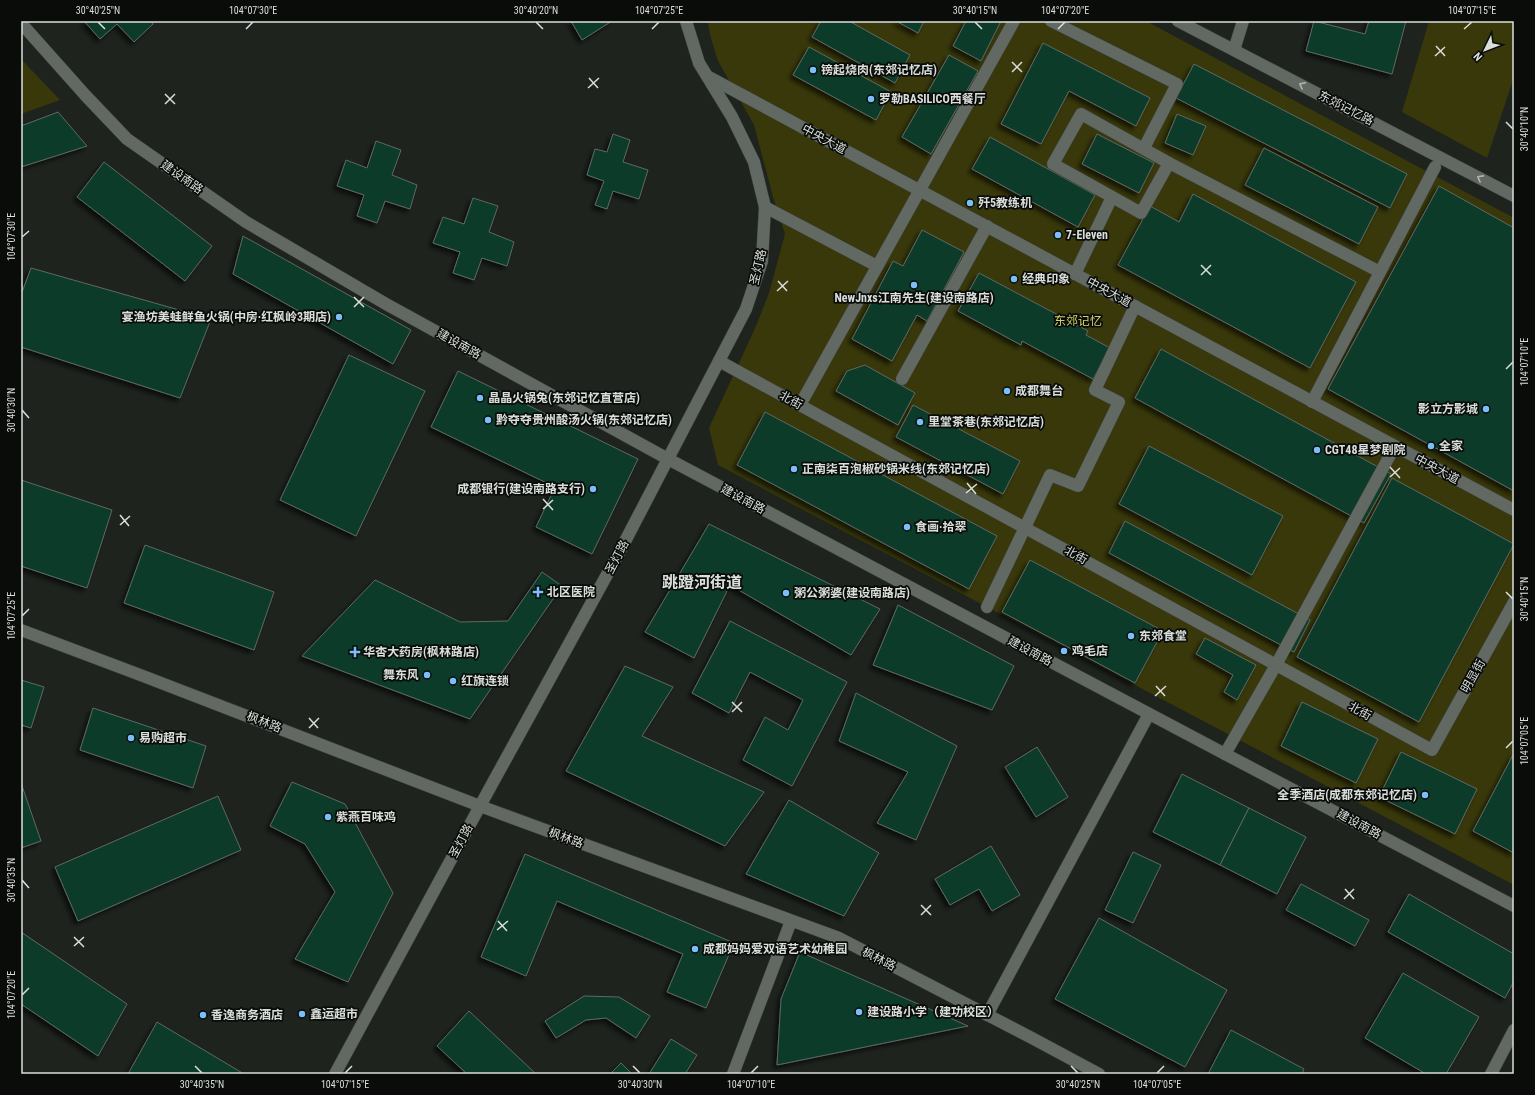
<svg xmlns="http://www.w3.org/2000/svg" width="1535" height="1095" font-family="'Roboto Condensed','Noto Sans SC',sans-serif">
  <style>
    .green { fill: #38380a }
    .building { fill: #093b2c; stroke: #606864; filter: url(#shadow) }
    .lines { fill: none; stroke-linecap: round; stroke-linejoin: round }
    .minor-casing { stroke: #3b3f3b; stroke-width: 13 }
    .minor { stroke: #626862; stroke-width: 12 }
    .oneway { stroke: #b1b5b1 }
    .ticks { fill: none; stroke: #dbdfdc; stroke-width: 1.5 }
    .poi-dot { fill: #7abff8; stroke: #090c09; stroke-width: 1.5 }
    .labels { text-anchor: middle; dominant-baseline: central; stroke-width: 3.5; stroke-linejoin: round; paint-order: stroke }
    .poi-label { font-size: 12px; font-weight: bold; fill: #dbdfdc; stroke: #090c09; text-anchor: start }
    .street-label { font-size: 12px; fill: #dbdfdc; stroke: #090c09 }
    .park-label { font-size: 12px; fill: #d2d36a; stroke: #090c09 }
    .district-label { font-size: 16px; font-weight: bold; fill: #dbdfdc; stroke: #090c09 }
    .neatline { fill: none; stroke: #dbdfdc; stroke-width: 1.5 }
    .ticks-label { font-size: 10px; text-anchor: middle; fill: #dbdfdc }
  </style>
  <defs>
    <filter id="shadow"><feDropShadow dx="-3.5" dy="3.5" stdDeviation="2" flood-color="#0009"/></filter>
  </defs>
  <rect width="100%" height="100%" fill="#1e231e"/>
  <!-- green -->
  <g class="green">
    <polygon points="708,21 1146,21 1514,218 1514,885 718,465 709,428 756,326 769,293 785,234 773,197 754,125 718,61 710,35"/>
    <polygon points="1429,21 1514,21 1514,77 1487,158 1402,112"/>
    <polygon points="21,59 60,100 21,114"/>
  </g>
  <!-- building -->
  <g class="building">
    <polygon points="84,21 151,21 153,24 134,42 117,24 100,39"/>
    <polygon points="571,21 612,21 582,40"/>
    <polygon points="821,21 849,21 910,55 895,83 812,37"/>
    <polygon points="896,21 924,21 918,33"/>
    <polygon points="966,21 1001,21 981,61 953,46"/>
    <polygon points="1314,21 1365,34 1369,21 1406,21 1392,74 1306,51"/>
    <polygon points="1043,43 1150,98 1136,126 1069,91 1041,144 1001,124"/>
    <polygon points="809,47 891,92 876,120 793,75"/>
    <polygon points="949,55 978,71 931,154 902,137"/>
    <polygon points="1194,64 1407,174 1390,208 1176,98"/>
    <polygon points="58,112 87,146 21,167 21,126"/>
    <polygon points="1177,114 1206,126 1193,155 1165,143"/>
    <polygon points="613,134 630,140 623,162 648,170 639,199 613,191 607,209 595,205 604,181 587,175 595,149 607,152"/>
    <polygon points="1097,134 1154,163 1139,193 1082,164"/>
    <polygon points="990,137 1095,195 1078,227 972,169"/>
    <polygon points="376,141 401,150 392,175 417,185 410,209 385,201 377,223 357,216 364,195 337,186 346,160 367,168"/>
    <polygon points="1264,148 1378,207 1359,244 1245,185"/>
    <polygon points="104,162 212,246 185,281 77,197"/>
    <polygon points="1439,186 1514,228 1514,491 1328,389"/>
    <polygon points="1193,194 1356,282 1310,368 1118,265 1150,206 1179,222"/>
    <polygon points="473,198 498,206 489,232 514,242 507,266 482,258 474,280 453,273 460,252 433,243 443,217 464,224"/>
    <polygon points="922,230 964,252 927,321 917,315 892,361 852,339 893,261 903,266"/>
    <polygon points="243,236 411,330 393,364 233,274"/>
    <polygon points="31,268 211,319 180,398 21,347 21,295"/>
    <polygon points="979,273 1088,331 1086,335 1110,348 1093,379 1022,341 1021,345 958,311"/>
    <polygon points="1161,349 1391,474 1364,523 1135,398"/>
    <polygon points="349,355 425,391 356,536 280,500"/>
    <polygon points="865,365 915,393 898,425 836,391 847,371"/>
    <polygon points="458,371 638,459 592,554 536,527 555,487 431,427"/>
    <polygon points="913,405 1020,461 1003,494 896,437"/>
    <polygon points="765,412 997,536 969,589 737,465"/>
    <polygon points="1149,446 1283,516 1252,575 1119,504"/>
    <polygon points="1392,478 1514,544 1419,722 1297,657"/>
    <polygon points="21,480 112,510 87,588 21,566"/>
    <polygon points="1125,521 1310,620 1294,652 1109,553"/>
    <polygon points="709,524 880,609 851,655 730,585 694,658 645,632"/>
    <polygon points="145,545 274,592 254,650 124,603"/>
    <polygon points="1030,560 1163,631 1135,683 1002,612"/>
    <polygon points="542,572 562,586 470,719 302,656 375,580 460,622 508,621"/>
    <polygon points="898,605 1014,666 992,710 873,665"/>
    <polygon points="730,621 847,682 792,786 743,760 765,717 788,730 803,700 750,672 729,713 692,693"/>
    <polygon points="1205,638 1256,665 1237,700 1224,692 1233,675 1196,654"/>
    <polygon points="625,666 673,687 642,736 764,792 725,846 566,771"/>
    <polygon points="21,680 44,687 31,728 21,725"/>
    <polygon points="856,693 957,746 916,840 877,823 908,772 839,741"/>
    <polygon points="1302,702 1378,739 1356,783 1281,746"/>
    <polygon points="93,708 206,746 193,788 80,750"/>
    <polygon points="1037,747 1068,797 1036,817 1005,767"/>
    <polygon points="1401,752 1477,789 1455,834 1379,797"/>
    <polygon points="1514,753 1514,853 1473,831"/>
    <polygon points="1182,774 1249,808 1220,865 1153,832"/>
    <polygon points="292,782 345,804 393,893 348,982 295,959 335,892 305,844 270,826"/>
    <polygon points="21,783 41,841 21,848"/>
    <polygon points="218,796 241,850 78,921 55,867"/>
    <polygon points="789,800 879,853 844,916 746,874"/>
    <polygon points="1249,808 1306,837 1277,894 1220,865"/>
    <polygon points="991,846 1020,895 992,911 979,889 950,905 935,879"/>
    <polygon points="1133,852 1161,865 1133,923 1105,910"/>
    <polygon points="525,854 734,943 706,1008 667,992 683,954 557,901 526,976 481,957"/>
    <polygon points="1301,884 1369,920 1355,946 1286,910"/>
    <polygon points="1409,894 1514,954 1514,981 1505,998 1388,932"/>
    <polygon points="1099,918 1227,990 1185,1067 1055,999"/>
    <polygon points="21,932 127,1004 98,1056 21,1004"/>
    <polygon points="800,952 968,1026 777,1065 781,999"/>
    <polygon points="1403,973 1479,1017 1446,1074 1426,1074 1365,1038"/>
    <polygon points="584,996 619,997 650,1016 636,1038 606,1018 586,1020 556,1038 545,1021"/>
    <polygon points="469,1011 535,1073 534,1074 467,1074 437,1046"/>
    <polygon points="157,1022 244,1074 128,1074"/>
    <polygon points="1231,1030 1304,1069 1302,1074 1208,1074"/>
    <polygon points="671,1039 697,1055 685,1074 649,1074"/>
    <polygon points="621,1063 632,1074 610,1074"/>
  </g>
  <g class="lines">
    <defs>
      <g id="minor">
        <polyline points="1051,21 1177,84 1144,148"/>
        <polyline points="1178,21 1514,196"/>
        <polyline points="21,23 86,96 127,139 246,222 386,304 668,459 1225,754 1514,906"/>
        <polyline points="1234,50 1243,21"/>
        <polyline points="707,76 1514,510"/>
        <polygon points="1081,114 1169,163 1141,213 1053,164"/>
        <polyline points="1169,163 1380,272"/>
        <polyline points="765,207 877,266"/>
        <polyline points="1075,274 1112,197"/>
        <polyline points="719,361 1432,750 1514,602"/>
        <polyline points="902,379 987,226"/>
        <polyline points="1312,402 1435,167"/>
        <polyline points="800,405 1014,21"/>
        <polyline points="987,607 1050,475 1078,486 1119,402 1095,390 1135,306"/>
        <polyline points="21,630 143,676 480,806 839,938 1030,1037 1099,1074"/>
        <polyline points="1225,754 1276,665 1395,446"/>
        <polyline points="987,1015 1149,714"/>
        <polyline points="335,1074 480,806 620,551 746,309 762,261 765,207 754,162 732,117 699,63 686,21"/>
        <polyline points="733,1074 791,921"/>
        <polyline points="1491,1074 1514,1030"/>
      </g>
    </defs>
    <!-- minor casing -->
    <use href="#minor" class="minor-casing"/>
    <!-- minor -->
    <use href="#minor" class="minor"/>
  </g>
  <!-- one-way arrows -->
  <defs><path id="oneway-chevron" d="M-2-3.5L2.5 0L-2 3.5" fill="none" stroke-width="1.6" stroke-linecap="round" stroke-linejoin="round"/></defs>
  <g class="oneway">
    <use href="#oneway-chevron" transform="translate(1302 85) rotate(-153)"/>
    <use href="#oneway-chevron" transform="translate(1480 178) rotate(-152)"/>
  </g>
  <!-- ticks -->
  <path class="ticks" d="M98,22L105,29M536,22L543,29M975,22L982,29M246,29L253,22M652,29L659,22M1058,29L1065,22M1464,29L1472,22M1436,46L1445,56M1435,56L1445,47M1012,62L1022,72M1012,72L1022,62M589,78L598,88M588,88L599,78M165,94L175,104M165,104L175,94M1506,122L1513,129M22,237L29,231M1201,265L1211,275M1201,275L1211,265M778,281L787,291M777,291L788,281M354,297L364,307M354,307L364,297M1506,369L1513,362M22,410L29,418M1390,467L1400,478M1390,477L1400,468M967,483L976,494M966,493L977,484M543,499L553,510M543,509L553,500M120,515L129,526M120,525L130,516M1506,592L1513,599M22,616L29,609M1156,686L1165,696M1155,696L1166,686M732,702L742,712M732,712L742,702M309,718L318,728M309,728L319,718M1506,748L1513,741M22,880L29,888M1345,889L1354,899M1344,899L1354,889M921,905L931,915M921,915L931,905M498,921L507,931M497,930L508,921M74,937L84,947M74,946L84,937M22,995L29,988M195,1066L202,1073M633,1066L640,1073M1071,1066L1078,1073M345,1073L352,1066M751,1073L758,1066M1157,1073L1164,1066"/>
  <!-- markers -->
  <g class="poi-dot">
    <circle cx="813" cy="70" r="4"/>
    <circle cx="871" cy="99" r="4"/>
    <circle cx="970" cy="203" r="4"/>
    <circle cx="1058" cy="235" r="4"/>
    <circle cx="1014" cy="279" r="4"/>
    <circle cx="914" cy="285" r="4"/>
    <circle cx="339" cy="317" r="4"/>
    <circle cx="1007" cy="391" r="4"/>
    <circle cx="480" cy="398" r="4"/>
    <circle cx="1486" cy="409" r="4"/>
    <circle cx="488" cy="420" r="4"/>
    <circle cx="920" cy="422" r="4"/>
    <circle cx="1431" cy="446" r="4"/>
    <circle cx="1317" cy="450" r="4"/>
    <circle cx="794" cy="469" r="4"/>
    <circle cx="593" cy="489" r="4"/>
    <circle cx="907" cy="527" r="4"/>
    <path d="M536 586h4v4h4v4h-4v4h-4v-4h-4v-4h4z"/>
    <circle cx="786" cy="593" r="4"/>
    <circle cx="1131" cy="636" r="4"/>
    <circle cx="1064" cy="651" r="4"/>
    <path d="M353 646h4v4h4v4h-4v4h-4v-4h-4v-4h4z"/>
    <circle cx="427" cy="675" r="4"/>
    <circle cx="453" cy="681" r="4"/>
    <circle cx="131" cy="738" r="4"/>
    <circle cx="1425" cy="795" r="4"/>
    <circle cx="328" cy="817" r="4"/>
    <circle cx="695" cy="949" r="4"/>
    <circle cx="859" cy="1012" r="4"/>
    <circle cx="302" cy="1014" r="4"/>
    <circle cx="203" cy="1015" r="4"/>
  </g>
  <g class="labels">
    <!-- poi labels -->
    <g class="poi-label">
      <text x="821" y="70">镑起烧肉(东郊记忆店)</text>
      <text x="879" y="99">罗勒BASILICO西餐厅</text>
      <text x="978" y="203">歼5教练机</text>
      <text x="1066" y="235">7-Eleven</text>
      <text x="1022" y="279">经典印象</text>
      <text x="914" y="298" text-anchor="middle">NewJnxs江南先生(建设南路店)</text>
      <text x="331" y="317" text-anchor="end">宴渔坊美蛙鲜鱼火锅(中房·红枫岭3期店)</text>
      <text x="1015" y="391">成都舞台</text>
      <text x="488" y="398">晶晶火锅兔(东郊记忆直营店)</text>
      <text x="1478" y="409" text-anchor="end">影立方影城</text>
      <text x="496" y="420">黔夺夺贵州酸汤火锅(东郊记忆店)</text>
      <text x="928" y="422">里堂茶巷(东郊记忆店)</text>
      <text x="1439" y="446">全家</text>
      <text x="1325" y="450">CGT48星梦剧院</text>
      <text x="802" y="469">正南柒百泡椒砂锅米线(东郊记忆店)</text>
      <text x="585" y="489" text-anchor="end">成都银行(建设南路支行)</text>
      <text x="915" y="527">食画·拾翠</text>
      <text x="547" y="592">北区医院</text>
      <text x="794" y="593">粥公粥婆(建设南路店)</text>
      <text x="1139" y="636">东郊食堂</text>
      <text x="1072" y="651">鸡毛店</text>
      <text x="363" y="652">华杏大药房(枫林路店)</text>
      <text x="419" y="675" text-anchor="end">舞东风</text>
      <text x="461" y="681">红旗连锁</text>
      <text x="139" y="738">易购超市</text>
      <text x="1417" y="795" text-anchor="end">全季酒店(成都东郊记忆店)</text>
      <text x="336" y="817">紫燕百味鸡</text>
      <text x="703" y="949">成都妈妈爱双语艺术幼稚园</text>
      <text x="867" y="1012">建设路小学（建功校区）</text>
      <text x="310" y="1014">鑫运超市</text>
      <text x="211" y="1015">香逸商务酒店</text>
    </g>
    <!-- street labels -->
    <g class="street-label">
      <text transform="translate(1346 108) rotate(27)">东郊记忆路</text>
      <text transform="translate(824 139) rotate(28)">中央大道</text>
      <text transform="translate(182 177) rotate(35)">建设南路</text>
      <text transform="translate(758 267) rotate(-77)">圣灯路</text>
      <text transform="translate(1109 292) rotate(28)">中央大道</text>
      <text transform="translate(459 344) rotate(29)">建设南路</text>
      <text transform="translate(791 400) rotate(29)">北街</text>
      <text transform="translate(1437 469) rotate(28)">中央大道</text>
      <text transform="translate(743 499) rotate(28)">建设南路</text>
      <text transform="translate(1076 555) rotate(29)">北街</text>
      <text transform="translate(617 557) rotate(-62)">圣灯路</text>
      <text transform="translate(1030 651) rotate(28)">建设南路</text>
      <text transform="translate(1473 676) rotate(-61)">明显街</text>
      <text transform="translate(1360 711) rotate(29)">北街</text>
      <text transform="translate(264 722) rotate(21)">枫林路</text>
      <text transform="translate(1359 824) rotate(28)">建设南路</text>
      <text transform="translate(566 838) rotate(20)">枫林路</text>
      <text transform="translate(461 841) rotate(-62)">圣灯路</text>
      <text transform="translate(879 959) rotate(27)">枫林路</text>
    </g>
    <!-- park labels -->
    <g class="park-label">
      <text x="1078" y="321">东郊记忆</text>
    </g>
    <!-- district labels -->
    <g class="district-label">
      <text x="702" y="582">跳蹬河街道</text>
    </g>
  </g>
  <!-- border -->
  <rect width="1535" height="1095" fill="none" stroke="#090c09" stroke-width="44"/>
  <!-- north arrow -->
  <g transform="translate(1485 50) rotate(227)" stroke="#090c09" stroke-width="3" paint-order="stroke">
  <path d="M0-3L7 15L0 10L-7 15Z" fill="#dbdfdc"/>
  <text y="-6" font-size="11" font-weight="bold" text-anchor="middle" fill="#dbdfdc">N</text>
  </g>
  <rect x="22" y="22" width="1491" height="1051" class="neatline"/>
  <g class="ticks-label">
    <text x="98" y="14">30°40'25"N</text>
    <text x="253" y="14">104°07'30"E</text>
    <text x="536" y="14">30°40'20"N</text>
    <text x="659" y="14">104°07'25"E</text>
    <text x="975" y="14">30°40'15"N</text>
    <text x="1065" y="14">104°07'20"E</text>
    <text x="1472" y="14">104°07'15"E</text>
    <text transform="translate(1524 129) rotate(-90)" y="4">30°40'10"N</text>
    <text transform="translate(11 237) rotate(-90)" y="4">104°07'30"E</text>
    <text transform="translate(1524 362) rotate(-90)" y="4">104°07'10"E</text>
    <text transform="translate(11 410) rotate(-90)" y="4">30°40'30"N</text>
    <text transform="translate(1524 599) rotate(-90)" y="4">30°40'15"N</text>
    <text transform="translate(11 616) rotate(-90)" y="4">104°07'25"E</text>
    <text transform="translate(1524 741) rotate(-90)" y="4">104°07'05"E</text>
    <text transform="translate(11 880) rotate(-90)" y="4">30°40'35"N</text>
    <text transform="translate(11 995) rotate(-90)" y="4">104°07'20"E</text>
    <text x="202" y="1088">30°40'35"N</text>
    <text x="345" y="1088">104°07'15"E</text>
    <text x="640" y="1088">30°40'30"N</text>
    <text x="751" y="1088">104°07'10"E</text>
    <text x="1078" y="1088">30°40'25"N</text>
    <text x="1157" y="1088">104°07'05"E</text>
  </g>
</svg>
